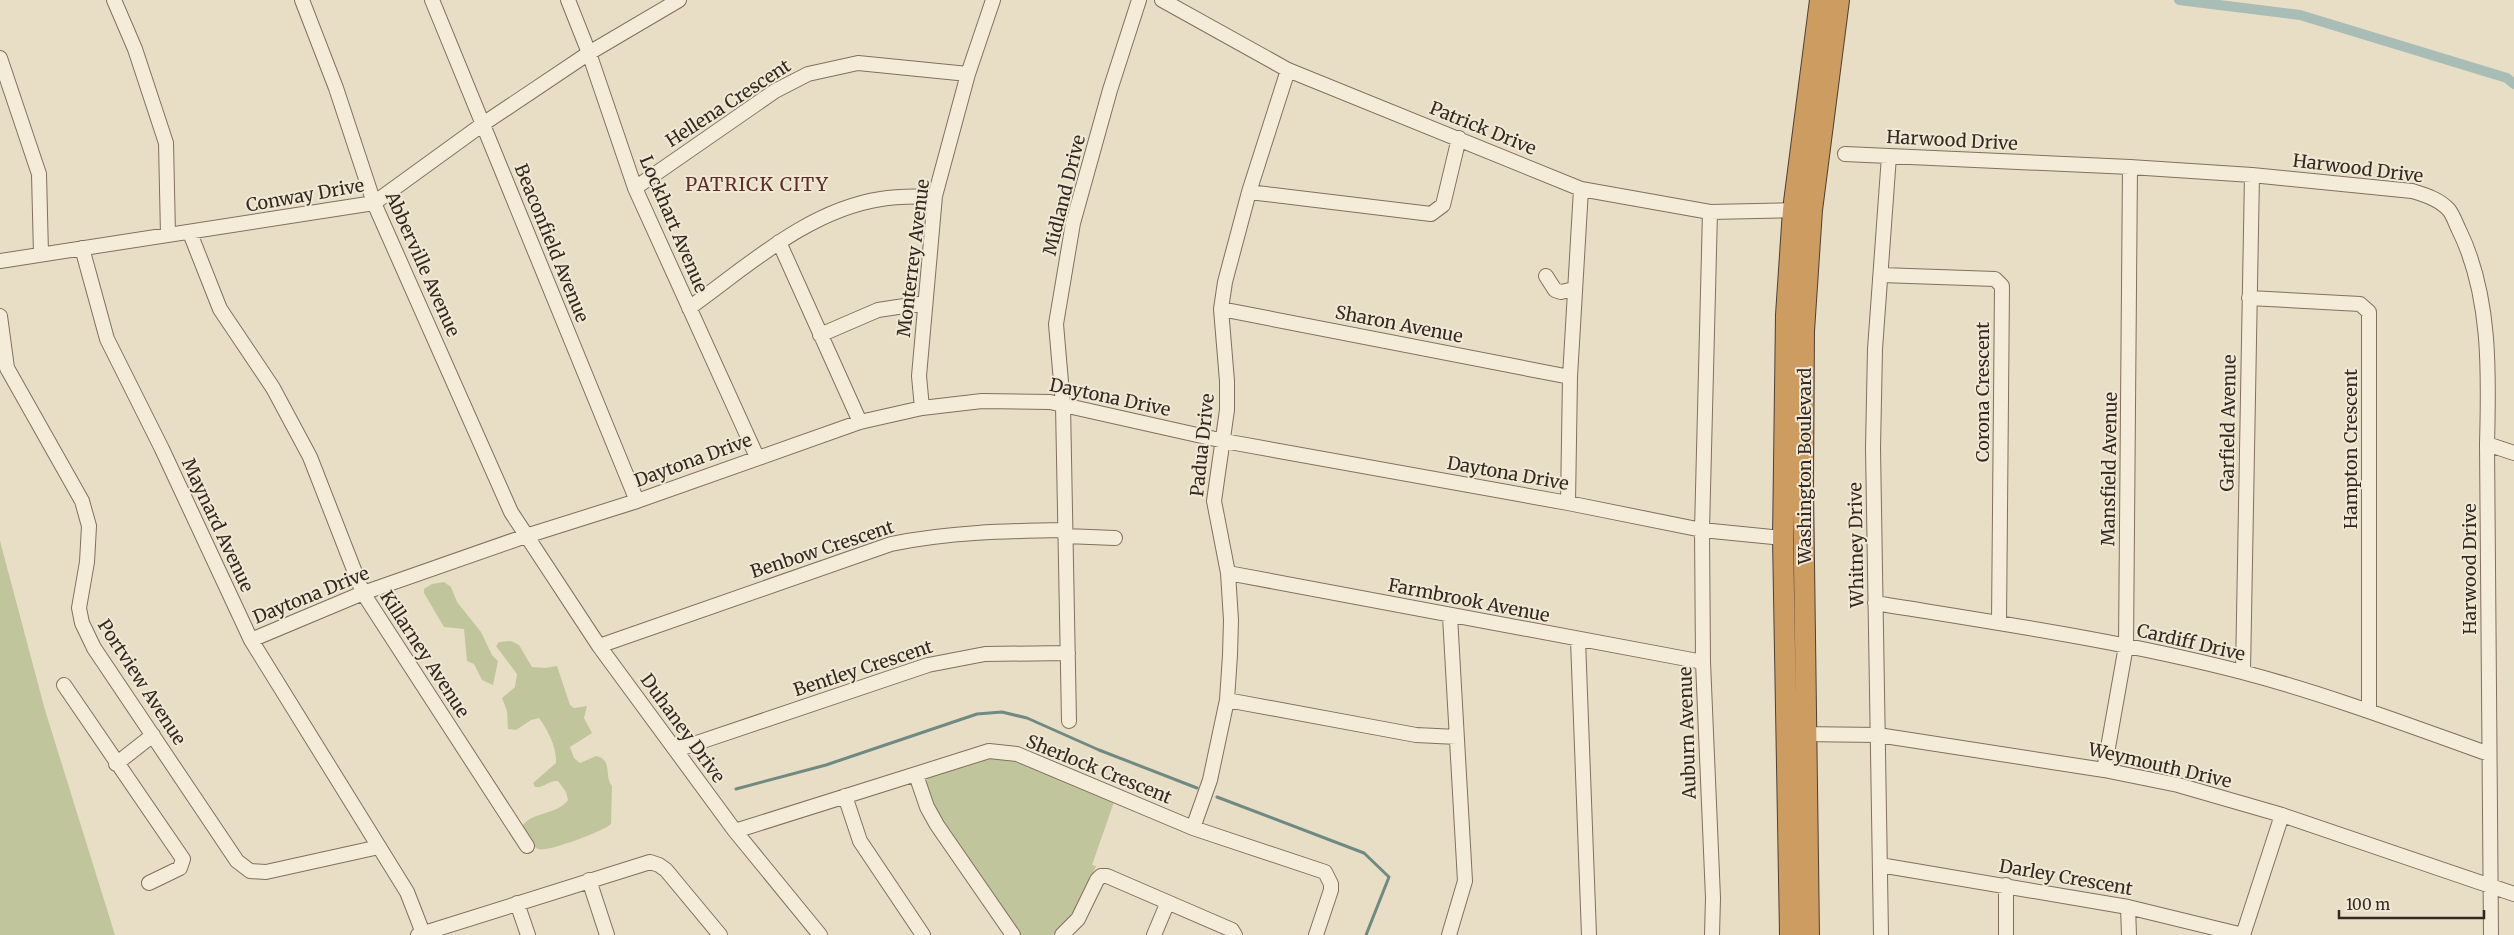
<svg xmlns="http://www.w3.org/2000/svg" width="2514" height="935" font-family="Merriweather,serif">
<rect width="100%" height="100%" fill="#e8dec6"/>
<!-- green -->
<path fill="#c1c59b" d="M 0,541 L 45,710 L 115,935 L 0,935 Z
M 444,582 L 451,587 L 457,602 L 481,632 L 492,655 L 498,661 L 493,685 L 482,680 L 474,664 L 467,661 L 464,629 L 444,627 L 424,593 L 424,589 L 432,584 Z
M 511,641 L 519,645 L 532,667 L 545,668 L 557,666 L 570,705 L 574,708 L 587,706 L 584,718 L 592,733 L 570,747 L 574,758 L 580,763 L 596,756 C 613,759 604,777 612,786 L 611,824 C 604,831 546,853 538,849 C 531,846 526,834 522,827 C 529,812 558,815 568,800 L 566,792 L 558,781 C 549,780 544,788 535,787 L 533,783 L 556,763 C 557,748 548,730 539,718 L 531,720 L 516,730 L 508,729 L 507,711 L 502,698 L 515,687 L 517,674 L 496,646 L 499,642 Z
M 986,757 L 1006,758 L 1114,802 L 1092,865 L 1096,866 L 1072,921 L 1052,935 L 1018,935 L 931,804 L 926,783 L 927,777 Z"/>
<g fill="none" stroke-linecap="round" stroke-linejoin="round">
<!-- stream -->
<path stroke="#6f8a83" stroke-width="3" d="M 736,789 L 826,765 L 977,714 L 1002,712 L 1027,718 L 1099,750 L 1197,788
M 1217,797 L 1364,853 L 1389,877 L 1366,935"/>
<!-- canal -->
<path stroke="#a7bdb6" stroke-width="10" d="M 2179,0 L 2300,15 L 2507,78 L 2514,84"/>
<defs>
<path id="minor" d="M 114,0 L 135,49 L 166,143 L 168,235
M 302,0 L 336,88 L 374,203 L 511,512 L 599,646 L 735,831 L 820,935
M 432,0 L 637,501
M 568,0 L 589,53 L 635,188 L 757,457
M 1162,0 L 1288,70 L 1581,189 L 1710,212 L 1800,210
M 0,58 L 39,174 L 41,254
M 1845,154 L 2130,167 L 2252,175 L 2412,191 C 2425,195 2439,199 2449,210 C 2453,215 2456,224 2459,230 C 2491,295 2489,374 2487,444 L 2491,935
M 635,188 L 775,91 L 808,74 L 858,63 L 968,74
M 1249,192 L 1431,214 L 1443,205 L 1459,138
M 1710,212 L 1702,530 L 1703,662 L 1713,898 L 1712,935
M 190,233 L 220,309 L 273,388 L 310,457 L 363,593 L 527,846
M 779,242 L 860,422
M 82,248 L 107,339 L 162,449 L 251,640 L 407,892 L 423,933
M 0,261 L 374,203 L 483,124 L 589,53 L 679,0
M 1881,275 L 1995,279 L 2002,286 L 1999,623
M 1546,276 L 1555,290 L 1561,292 L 1574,289
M 2249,298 L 2360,304 L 2369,312 L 2369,710
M 689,308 C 748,266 808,210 881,199 C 899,196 917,197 935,196
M 1221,309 L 1570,377
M 0,316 L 7,368 L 82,501 L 89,526 L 87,562 L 79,608 L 82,623 L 94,648 L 237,861 L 250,871 L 266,872 L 379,847
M 820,335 L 878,310 L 924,303
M 922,408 L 919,376 L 935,196 L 968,74 L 993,0
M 2487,444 L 2514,453
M 1568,503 L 1570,377 L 1581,189
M 1065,536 L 1115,538
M 1228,573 L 1703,662
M 1875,603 C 1998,623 2122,641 2242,672 C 2326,694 2408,725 2489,754
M 251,640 L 363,593 L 526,536 L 637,501 L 860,422 L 922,408 L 982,401 L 1050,402 L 1224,441 L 1568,503 L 1702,530 L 1783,538
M 1578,640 L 1589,935
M 599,646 L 891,544 C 949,532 1006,531 1065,530
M 2243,672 L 2252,175
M 64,685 L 183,859 L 180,868 L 149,883
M 1227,700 L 1416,735 L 1457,737
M 1069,721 L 1063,405 L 1056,324 L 1073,223 L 1110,90 L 1139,0
M 1799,734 L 1878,735 L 2104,770 L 2178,785 L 2282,815 L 2514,894
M 676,750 L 928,665 L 985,654 L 1068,653
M 116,764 L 153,735
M 2104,770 L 2126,646 L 2130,167
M 916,775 L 927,807 L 937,825 L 1013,935
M 845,796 L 860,841 L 923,935
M 1193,828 L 1210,780 L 1227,700 L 1230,655 L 1231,620 L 1228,573 L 1214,501 L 1227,410 L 1227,381 L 1221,309 L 1225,282 L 1249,192 L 1288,70
M 735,831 L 989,751 L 1017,754 L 1193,828 L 1325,872 L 1331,884 L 1331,890 L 1316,935
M 1880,865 L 2128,907 L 2243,935 L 2282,815
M 589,880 L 607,935
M 2006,885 L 2006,935
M 517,903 L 528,935
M 2128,907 L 2129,935
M 418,935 L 650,862 L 659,865 L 666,870 L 720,935
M 1062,935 L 1078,919 L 1097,880 L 1101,876 L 1107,876 L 1232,930 L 1235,935
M 1154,935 L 1167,904
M 1449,935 L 1465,881 L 1450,616
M 1881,935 L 1873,448 L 1875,349 L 1889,156"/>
<path id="highway" d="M 1790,935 L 1783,538 L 1786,315 L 1793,210 L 1820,0
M 1809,935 L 1803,488 L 1804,331 L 1812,210 L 1839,0"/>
</defs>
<!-- minor casing -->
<use href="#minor" stroke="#81705e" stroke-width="16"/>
<!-- highway casing -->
<use href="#highway" stroke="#503f32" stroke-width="22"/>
<!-- minor -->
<use href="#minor" stroke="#f4ebd8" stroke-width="14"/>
<!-- highway -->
<use href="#highway" stroke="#cd9c61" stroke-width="20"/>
</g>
<g text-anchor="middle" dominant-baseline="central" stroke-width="4" stroke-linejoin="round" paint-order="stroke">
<!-- street labels -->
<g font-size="18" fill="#332920" stroke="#f1e8d5">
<text transform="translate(728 103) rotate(-33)">Hellena Crescent</text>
<text transform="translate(1483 128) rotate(22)">Patrick Drive</text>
<text transform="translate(1952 140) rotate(3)">Harwood Drive</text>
<text transform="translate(2358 168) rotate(7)">Harwood Drive</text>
<text transform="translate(305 195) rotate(-10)">Conway Drive</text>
<text transform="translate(1064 195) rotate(-76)">Midland Drive</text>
<text transform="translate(674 224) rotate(67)">Lockhart Avenue</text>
<text transform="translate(552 243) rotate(68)">Beaconfield Avenue</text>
<text transform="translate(913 258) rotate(-83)">Monterrey Avenue</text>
<text transform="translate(423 264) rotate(66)">Abberville Avenue</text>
<text transform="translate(1399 324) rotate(11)">Sharon Avenue</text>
<text transform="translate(1982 392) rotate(-90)">Corona Crescent</text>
<text transform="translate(1110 397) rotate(12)">Daytona Drive</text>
<text transform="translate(2228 423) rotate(-89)">Garfield Avenue</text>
<text transform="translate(1202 445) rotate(-84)">Padua Drive</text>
<text transform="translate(2350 449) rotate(-90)">Hampton Crescent</text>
<text transform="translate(693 460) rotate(-20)">Daytona Drive</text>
<text transform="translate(1804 466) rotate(-90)">Washington Boulevard</text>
<text transform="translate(2109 469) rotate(-89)">Mansfield Avenue</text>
<text transform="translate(1508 473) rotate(10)">Daytona Drive</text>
<text transform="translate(218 525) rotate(65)">Maynard Avenue</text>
<text transform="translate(1856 545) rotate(-91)">Whitney Drive</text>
<text transform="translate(822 549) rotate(-18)">Benbow Crescent</text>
<text transform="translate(2469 569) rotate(-90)">Harwood Drive</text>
<text transform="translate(311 595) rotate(-22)">Daytona Drive</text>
<text transform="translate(1469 600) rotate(11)">Farmbrook Avenue</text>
<text transform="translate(2191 642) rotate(13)">Cardiff Drive</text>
<text transform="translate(425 654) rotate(57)">Killarney Avenue</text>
<text transform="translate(863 668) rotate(-18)">Bentley Crescent</text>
<text transform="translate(142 682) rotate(57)">Portview Avenue</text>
<text transform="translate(683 728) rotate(54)">Duhaney Drive</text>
<text transform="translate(1687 733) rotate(-92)">Auburn Avenue</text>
<text transform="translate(2160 765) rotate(13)">Weymouth Drive</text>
<text transform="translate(1099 769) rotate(22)">Sherlock Crescent</text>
<text transform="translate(2066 877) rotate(10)">Darley Crescent</text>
</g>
<!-- neighbourhood labels -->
<g font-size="19" letter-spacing="1" fill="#5b2f25" stroke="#f1e8d5">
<text x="757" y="184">PATRICK CITY</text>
</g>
</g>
<!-- scale -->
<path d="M2339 910v8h145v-8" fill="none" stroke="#332920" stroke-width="2.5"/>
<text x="2346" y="910" font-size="15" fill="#332920" stroke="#f1e8d5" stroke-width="4" paint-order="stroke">100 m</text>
</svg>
